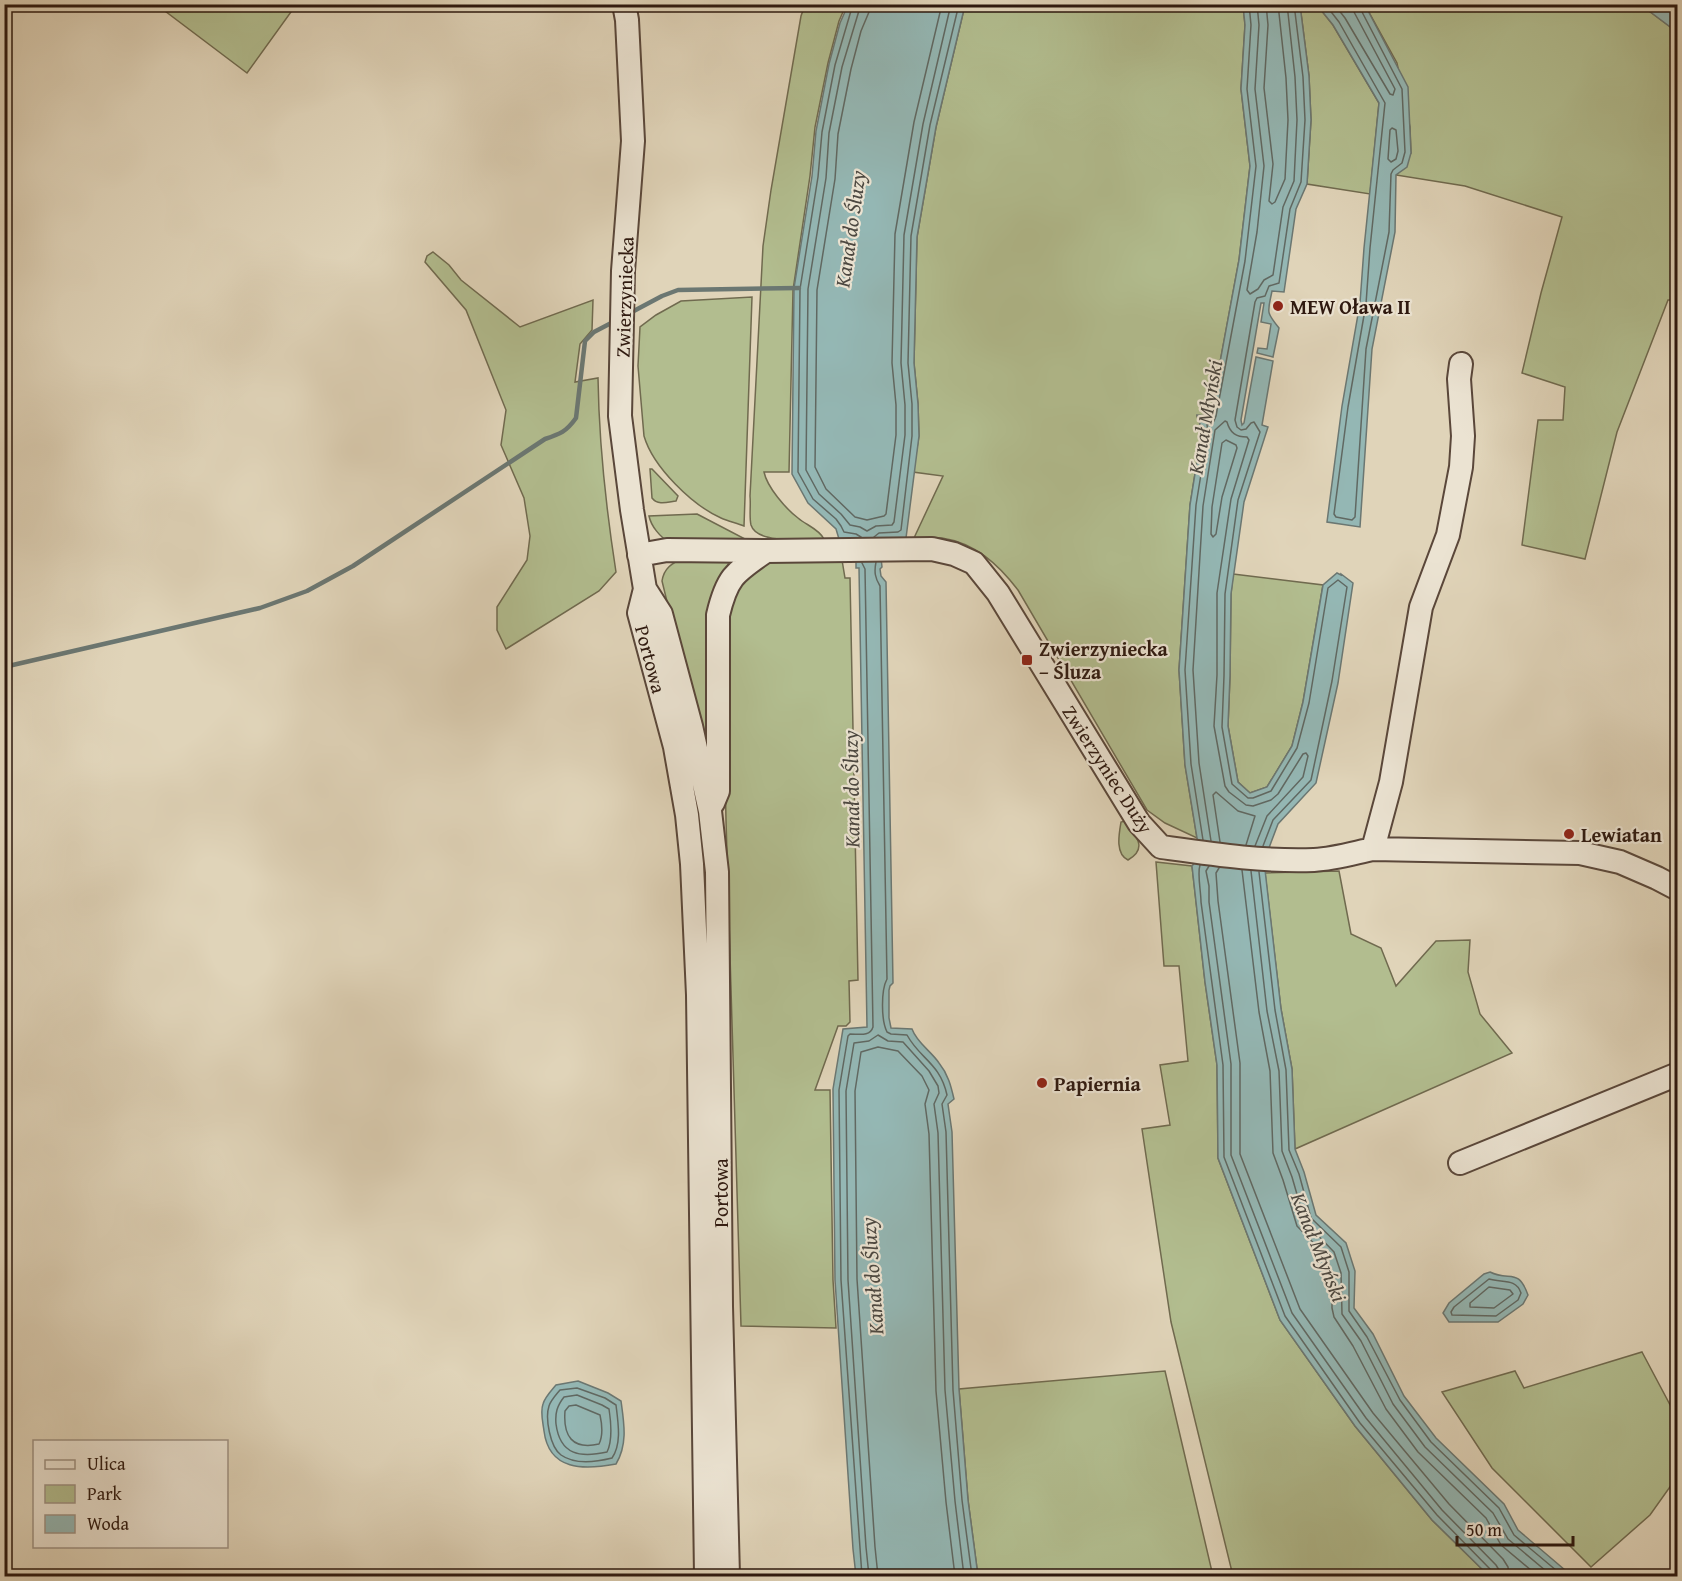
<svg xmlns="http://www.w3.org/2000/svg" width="1682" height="1581" font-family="'Gentium Book Plus',serif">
<rect width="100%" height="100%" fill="#e0d4b9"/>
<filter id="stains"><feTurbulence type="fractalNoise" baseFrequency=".00333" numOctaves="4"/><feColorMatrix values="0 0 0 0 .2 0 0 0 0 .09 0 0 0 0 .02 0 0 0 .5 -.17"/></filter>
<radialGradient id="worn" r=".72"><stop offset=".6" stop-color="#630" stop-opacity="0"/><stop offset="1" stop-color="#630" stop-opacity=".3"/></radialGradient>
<!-- green -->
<path fill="#b2bd8f" stroke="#706a4f" stroke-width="1.5" d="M 157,5 L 296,5 L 247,73 Z
M 805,5 L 846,5 L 839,21 L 828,63 L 815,127 L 810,176 L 793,290 L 789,472 L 764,472 C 767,487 786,509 798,518 C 806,525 819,529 824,539 C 808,539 757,545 751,525 C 749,517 751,505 750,496 L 763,246 L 771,190 L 801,16 Z
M 965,5 L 1243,5 L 1245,25 L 1241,89 L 1250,166 L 1239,260 L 1210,417 L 1197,416 L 1202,430 L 1190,505 L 1179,670 L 1185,765 L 1197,838 L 1165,823 L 1147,810 L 1018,590 C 998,564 975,543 942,538 C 933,537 923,538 914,538 L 943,476 L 913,472 L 919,436 L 918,404 L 914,363 L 917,237 L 936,127 Z
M 1300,5 L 1317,5 L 1333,25 L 1379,103 L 1370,194 L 1307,184 L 1311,120 L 1309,76 Z
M 1365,5 L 1641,5 L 1677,32 L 1677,300 L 1668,300 L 1617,432 L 1585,559 L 1522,545 L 1538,420 L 1563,420 L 1565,387 L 1522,373 L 1541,293 L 1562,217 L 1465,186 L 1396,175 L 1411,153 L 1410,127 L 1397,63 Z
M 433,252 L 449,265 L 461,280 L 520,327 L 593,300 L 592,330 L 580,344 L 575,382 L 598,378 C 599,444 606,508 616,572 L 599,591 L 506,649 L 497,630 L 497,607 L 527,560 L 530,536 L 524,498 L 501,445 L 506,410 L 466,310 L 425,262 L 427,256 Z
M 752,297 L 744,526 C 736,523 728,521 721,518 C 692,505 653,467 644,436 L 638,366 L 640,327 L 656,315 L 681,301 Z
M 650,469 L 652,469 L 678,496 L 676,501 C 668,502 658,506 652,498 Z
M 697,514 L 745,539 L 746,544 C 733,544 677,546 669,542 C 660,537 651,526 649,516 Z
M 684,558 L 734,561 L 713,773 L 680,655 L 662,581 C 664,568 672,563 684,558 Z
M 842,560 L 845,578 L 850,578 L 858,980 L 849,981 L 850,1022 L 846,1026 L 838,1026 L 815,1090 L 830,1090 L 833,1280 L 836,1328 L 741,1326 L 726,820 L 722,623 L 740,578 L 767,562 Z
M 1233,574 L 1323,585 L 1303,702 L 1292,746 L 1267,787 L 1250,793 L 1238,782 L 1228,726 L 1230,676 L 1231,594 Z
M 1125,821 C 1135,835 1149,848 1128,860 C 1115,854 1119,834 1121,822 Z
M 1156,862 L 1192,866 L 1205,982 L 1217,1065 L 1218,1158 L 1280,1320 L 1355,1426 L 1432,1520 L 1489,1576 L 1233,1576 L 1171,1322 L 1142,1129 L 1170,1125 L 1160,1065 L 1188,1061 L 1179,966 L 1164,966 Z
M 1339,871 L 1351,934 L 1381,948 L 1396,986 L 1436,941 L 1470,940 L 1468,972 L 1480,1014 L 1512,1053 L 1295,1149 L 1292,1069 L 1281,1009 L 1265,873 Z
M 1642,1352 L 1677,1418 L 1677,1477 L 1650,1515 L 1591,1567 L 1492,1468 L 1442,1392 L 1515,1371 L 1524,1388 Z
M 1165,1371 L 1213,1576 L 978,1576 L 968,1500 L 959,1389 Z"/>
<!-- water -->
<path fill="#94b7b4" stroke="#6b7772" stroke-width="1.5" d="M 848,5 L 965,5 L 936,127 L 917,237 L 914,363 L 918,404 L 919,436 L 906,538 L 879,539 L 882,567 L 880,569 L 881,576 L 886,582 L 893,983 L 890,986 L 889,990 L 889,1018 L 891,1028 L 912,1029 C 917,1043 931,1051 939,1063 C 948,1074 951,1086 954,1099 L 948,1104 L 952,1132 L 959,1389 L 968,1500 L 978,1576 L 856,1576 L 853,1549 L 835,1280 L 833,1089 L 843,1029 L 867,1027 L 859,568 L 856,568 L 856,540 L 839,539 L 836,529 L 808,503 L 792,474 L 794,288 L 812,176 L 816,131 L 829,64 L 840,23 Z
M 1243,5 L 1300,5 L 1309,76 L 1311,120 L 1307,184 L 1296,209 L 1284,292 L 1272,291 C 1268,312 1265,311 1279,328 L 1273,357 L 1257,353 L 1258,348 L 1267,349 L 1271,324 L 1261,322 L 1264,303 L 1261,303 L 1241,420 L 1242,425 L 1244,423 L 1256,357 L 1273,361 L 1262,425 L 1268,427 L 1244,502 L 1231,594 L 1230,676 L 1228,726 L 1238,782 L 1250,793 L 1267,787 L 1292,746 L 1303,702 L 1323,585 L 1337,573 L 1341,575 L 1341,574 L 1353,583 L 1338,683 L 1316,783 L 1278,824 L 1264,861 L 1281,1009 L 1292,1069 L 1295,1149 L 1304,1172 L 1316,1215 L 1346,1243 L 1355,1271 L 1354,1308 L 1373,1334 L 1404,1396 L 1436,1438 L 1504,1504 L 1518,1530 L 1572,1576 L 1489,1576 L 1432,1520 L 1355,1426 L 1280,1320 L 1218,1158 L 1217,1065 L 1205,982 L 1192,866 L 1200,856 L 1185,765 L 1179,670 L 1190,505 L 1202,430 L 1197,415 L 1210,416 L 1239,260 L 1250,166 L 1241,89 L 1245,25 Z
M 1317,5 L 1365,5 L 1408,87 L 1411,153 L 1407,167 L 1396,175 L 1395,232 L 1372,349 L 1360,527 L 1327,522 L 1342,406 L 1360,303 L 1364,248 L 1379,103 L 1333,25 Z
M 1641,5 L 1677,5 L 1677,32 Z
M 1490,1272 C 1510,1282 1518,1267 1528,1295 L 1523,1304 L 1498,1322 L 1449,1322 L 1443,1313 L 1449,1303 L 1484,1274 Z
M 578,1381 L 608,1393 L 621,1401 C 624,1423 628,1444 616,1464 C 584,1470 549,1471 544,1431 C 543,1423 540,1412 543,1404 C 545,1397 552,1390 556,1385 Z"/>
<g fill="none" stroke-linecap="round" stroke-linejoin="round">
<!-- shore -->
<path stroke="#606862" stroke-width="1.5" d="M 853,4 L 835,65 L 822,132 L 818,177 L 800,289 L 798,472 L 813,499 L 836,519 L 841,526 L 844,532 L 856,534 L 861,537
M 861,4 L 842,67 L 829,133 L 826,178 L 808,289 L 806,470 L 819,494 L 841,514 L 850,525 L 860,527 L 867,531 L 876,526 L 892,525 L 894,522 L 905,435 L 905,405 L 901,363 L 904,235 L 923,124 L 951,4
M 870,4 L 869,12 L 861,31 L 851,69 L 838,134 L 835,179 L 817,290 L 815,467 L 826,489 L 855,517 L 867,520 L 884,516 L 886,514 L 896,435 L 896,405 L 892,363 L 895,234 L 914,122 L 942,4
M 1257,4 L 1259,25 L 1255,89 L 1264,166 L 1257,232 L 1247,290 L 1250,294 L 1258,289 L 1264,280 L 1273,275 L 1283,207 L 1294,181 L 1297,120 L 1295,77 L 1287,4
M 1266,4 L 1268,25 L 1264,88 L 1273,164 L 1269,201 L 1272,204 L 1275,202 L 1285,179 L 1288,120 L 1286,78 L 1278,4
M 1325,4 L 1339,22 L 1385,103 L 1370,248 L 1366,304 L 1348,407 L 1334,514 L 1336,517 L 1352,520 L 1355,517 L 1366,349 L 1389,232 L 1391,174 L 1393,170 L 1402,163 L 1405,152 L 1402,89 L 1361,10 L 1360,4
M 1334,4 L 1345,18 L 1390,94 L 1393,95 L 1395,89 L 1354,12 L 1352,4
M 1392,128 L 1396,130 L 1398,151 L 1396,159 L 1391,162 L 1388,159 L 1390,130 Z
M 1226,440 L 1236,445 L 1237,448 L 1222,497 L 1216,534 L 1213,537 L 1211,534 L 1212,507 L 1222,443 Z
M 874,537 L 879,533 L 898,532 L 901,530 L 912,436 L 912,404 L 908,363 L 911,236 L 930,125 L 959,4
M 876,562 C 874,572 875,578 880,586 L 887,979 C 881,990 881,1020 887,1032 L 891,1034 L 907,1035 C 920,1059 940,1063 947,1095 L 942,1104 L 946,1132 L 953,1390 L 962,1500 L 972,1576
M 1203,840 L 1191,764 L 1185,670 L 1196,505 L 1208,431 L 1207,425 L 1214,421 L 1216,416 L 1245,261 L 1256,166 L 1247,89 L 1251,25 L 1249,4
M 1211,841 L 1199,763 L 1193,670 L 1203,506 L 1215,430 L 1225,421 L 1227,422 C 1230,433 1236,437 1247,437 L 1249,440 L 1231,499 L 1217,593 L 1217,675 L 1214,726 L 1225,786 L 1229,792 L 1246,805 L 1253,806 L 1271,800 L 1278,794 L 1303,754 L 1306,753 L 1308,756 L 1303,777 L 1267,816 L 1255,846
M 1220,842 L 1213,795 L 1216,792 L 1238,811 L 1255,816 L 1246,845
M 1263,846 L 1273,820 L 1311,780 L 1332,681 L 1347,587 L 1338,580 L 1328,588 L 1309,703 L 1297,748 L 1271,791 L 1253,798 L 1248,798 L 1232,784 L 1222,727 L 1224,676 L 1225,594 L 1238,500 L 1260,432 L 1254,422 L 1251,423 L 1246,429 L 1241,430 L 1237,427 L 1235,420 L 1255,302 L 1257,298 L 1265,296 L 1269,286 L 1279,283 L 1290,209 L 1301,182 L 1305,120 L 1303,77 L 1294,4
M 1200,865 C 1197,874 1201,891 1201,902 L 1223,1065 L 1224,1157 L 1285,1316 L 1360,1423 L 1437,1515 L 1491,1570 L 1493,1576
M 1209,866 L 1206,871 L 1209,886 L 1209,902 L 1231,1064 L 1231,1155 L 1292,1313 L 1366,1418 L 1442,1510 L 1496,1565 L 1499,1570 L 1500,1576
M 1219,868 L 1216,873 L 1218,901 L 1240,1063 L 1240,1154 L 1300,1309 L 1373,1413 L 1449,1504 L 1503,1559 L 1508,1567 L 1509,1576
M 1242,870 L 1259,1012 L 1270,1071 L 1273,1153 L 1283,1180 L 1297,1226 L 1327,1257 L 1332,1274 L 1332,1308 L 1334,1317 L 1353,1346 L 1386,1409 L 1418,1452 L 1486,1518 L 1501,1545 L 1538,1576
M 1251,871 L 1267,1011 L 1279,1071 L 1282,1151 L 1292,1177 L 1305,1222 L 1334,1252 L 1341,1273 L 1342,1314 L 1361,1341 L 1393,1404 L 1425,1447 L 1493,1513 L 1508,1539 L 1552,1576
M 1259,872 L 1275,1010 L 1286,1070 L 1289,1150 L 1299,1174 L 1311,1218 L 1341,1247 L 1349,1272 L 1349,1311 L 1367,1337 L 1400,1400 L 1431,1442 L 1499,1508 L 1514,1535 L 1563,1576
M 1489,1279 C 1502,1283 1516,1278 1521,1293 L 1518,1300 L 1496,1316 L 1452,1315 L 1451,1312 L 1454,1307 Z
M 1489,1287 L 1510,1290 L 1513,1294 L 1494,1308 L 1470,1307 L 1470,1303 Z
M 577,1388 L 605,1398 L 616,1405 C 618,1422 622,1444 612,1458 C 596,1462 575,1465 561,1455 C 550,1447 545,1418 549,1406 C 551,1400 556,1395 560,1390 Z
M 577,1395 L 602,1405 L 609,1409 C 611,1422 613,1440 607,1452 C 580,1458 560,1455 556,1424 C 555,1413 557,1406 564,1397 Z
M 576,1405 L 600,1415 C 602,1424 603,1436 599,1444 C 572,1450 563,1436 565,1411 L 569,1406 Z
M 862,1576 L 841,1280 L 839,1090 L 848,1036 L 850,1034 C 859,1034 870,1037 873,1027 L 865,569 L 862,563
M 869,1576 L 866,1547 L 848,1280 L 846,1091 L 854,1043 L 869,1041 L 878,1035 L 888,1041 L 903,1042 L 929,1071 L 938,1086 L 939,1093 L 934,1104 L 938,1133 L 945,1390 L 955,1501 L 964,1576
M 878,1576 L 875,1547 L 857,1279 L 855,1091 L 861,1052 L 878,1047 L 898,1051 L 922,1076 L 929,1090 L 925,1104 L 929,1134 L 936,1391 L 946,1502 L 955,1576"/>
<!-- stream -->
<path stroke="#6b7772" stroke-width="4.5" d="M 630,313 L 662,296 L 678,290 L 799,288
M 4,667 L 260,608 L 307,591 L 353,566 L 545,439 C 560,434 566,432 576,418 L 585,341 L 594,332 L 615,321"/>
<defs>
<path id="minor" d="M 624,4 L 627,20 L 633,141 L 623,271 L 620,416 L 632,510 L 645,589 L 639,613 L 675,747 L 687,815 L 692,864 L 698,995 L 706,1576
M 639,555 L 667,550 L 766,551 L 932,549 L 954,554 L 974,563 L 998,593 L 1139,823 L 1161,847 C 1211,854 1263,862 1314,860 C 1334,859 1354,853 1373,849 L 1580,853 L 1620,862 L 1657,878 L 1678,889
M 645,589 L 661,614 L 691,726 L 710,811 L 717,872 L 721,1306 L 728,1576
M 713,803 L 718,791 L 718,615 C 727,577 734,573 766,551
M 1373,849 L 1391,782 L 1421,607 L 1448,535 L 1461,467 L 1463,436 L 1459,379 L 1461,364
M 1460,1163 L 1678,1074"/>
</defs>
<!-- minor casing -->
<use href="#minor" stroke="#5a473a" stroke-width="26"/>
<!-- minor -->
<use href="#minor" stroke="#ebe3d2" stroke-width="22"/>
</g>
<!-- markers -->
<g fill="#8f2418" stroke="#ebe3d2" stroke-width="2">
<circle cx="1278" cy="306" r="6"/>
<rect x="1021" y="654" width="12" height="12" rx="3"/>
<circle cx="1569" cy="834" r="6"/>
<circle cx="1042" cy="1083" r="6"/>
</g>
<g text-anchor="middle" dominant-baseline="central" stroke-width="4.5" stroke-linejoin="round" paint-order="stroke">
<!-- street labels -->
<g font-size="20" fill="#2d180f" stroke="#ebe3d2">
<text transform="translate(624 297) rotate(-88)">Zwierzyniecka</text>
<text transform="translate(651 659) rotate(75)">Portowa</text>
<text transform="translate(1108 769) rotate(57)">Zwierzyniec Duży</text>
<text transform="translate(720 1193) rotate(-90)">Portowa</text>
</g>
<!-- poi labels -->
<g font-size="20" font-weight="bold" fill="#2d180f" stroke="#ebe3d2" text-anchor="start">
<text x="1290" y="306">MEW Oława II</text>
<text x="1039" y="648">Zwierzyniecka<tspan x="1039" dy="23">– Śluza</tspan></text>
<text x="1581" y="834">Lewiatan</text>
<text x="1054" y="1083">Papiernia</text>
</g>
<!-- water labels -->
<g font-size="21" font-style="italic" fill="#4c4841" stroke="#ebe3d2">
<text transform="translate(850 229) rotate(-82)">Kanał do Śluzy</text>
<text transform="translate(1205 417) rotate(-80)">Kanał Młyński</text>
<text transform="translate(851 789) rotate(-91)">Kanał do Śluzy</text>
<text transform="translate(1319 1247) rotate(68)">Kanał Młyński</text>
<text transform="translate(872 1276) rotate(-94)">Kanał do Śluzy</text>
</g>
</g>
<!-- margin -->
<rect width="1682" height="1581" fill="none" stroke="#e0d4b9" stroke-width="24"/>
<rect x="6" y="6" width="1670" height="1569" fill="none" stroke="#2d180f" stroke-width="3"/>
<rect x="12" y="12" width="1658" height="1557" fill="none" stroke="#2d180f" stroke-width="1.5"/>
<!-- legend -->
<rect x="33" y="1440" width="195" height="108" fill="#ebe3d2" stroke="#9f9284" stroke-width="1.5"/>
<rect x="45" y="1460" width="30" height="9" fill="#ebe3d2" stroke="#9f9284" stroke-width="1.5"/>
<text x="87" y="1470" font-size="18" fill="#2d180f">Ulica</text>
<rect x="45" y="1485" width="30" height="18" fill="#b2bd8f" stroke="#9f9284" stroke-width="1.5"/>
<text x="87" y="1500" font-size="18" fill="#2d180f">Park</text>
<rect x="45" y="1515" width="30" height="18" fill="#94b7b4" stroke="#9f9284" stroke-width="1.5"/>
<text x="87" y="1530" font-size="18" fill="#2d180f">Woda</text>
<!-- scale -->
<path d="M1457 1536v9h116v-9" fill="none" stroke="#2d180f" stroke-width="3"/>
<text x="1466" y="1536" font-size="18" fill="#2d180f" stroke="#ebe3d2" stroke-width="4.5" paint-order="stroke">50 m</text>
<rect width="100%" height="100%" filter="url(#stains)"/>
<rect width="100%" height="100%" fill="url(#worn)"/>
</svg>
